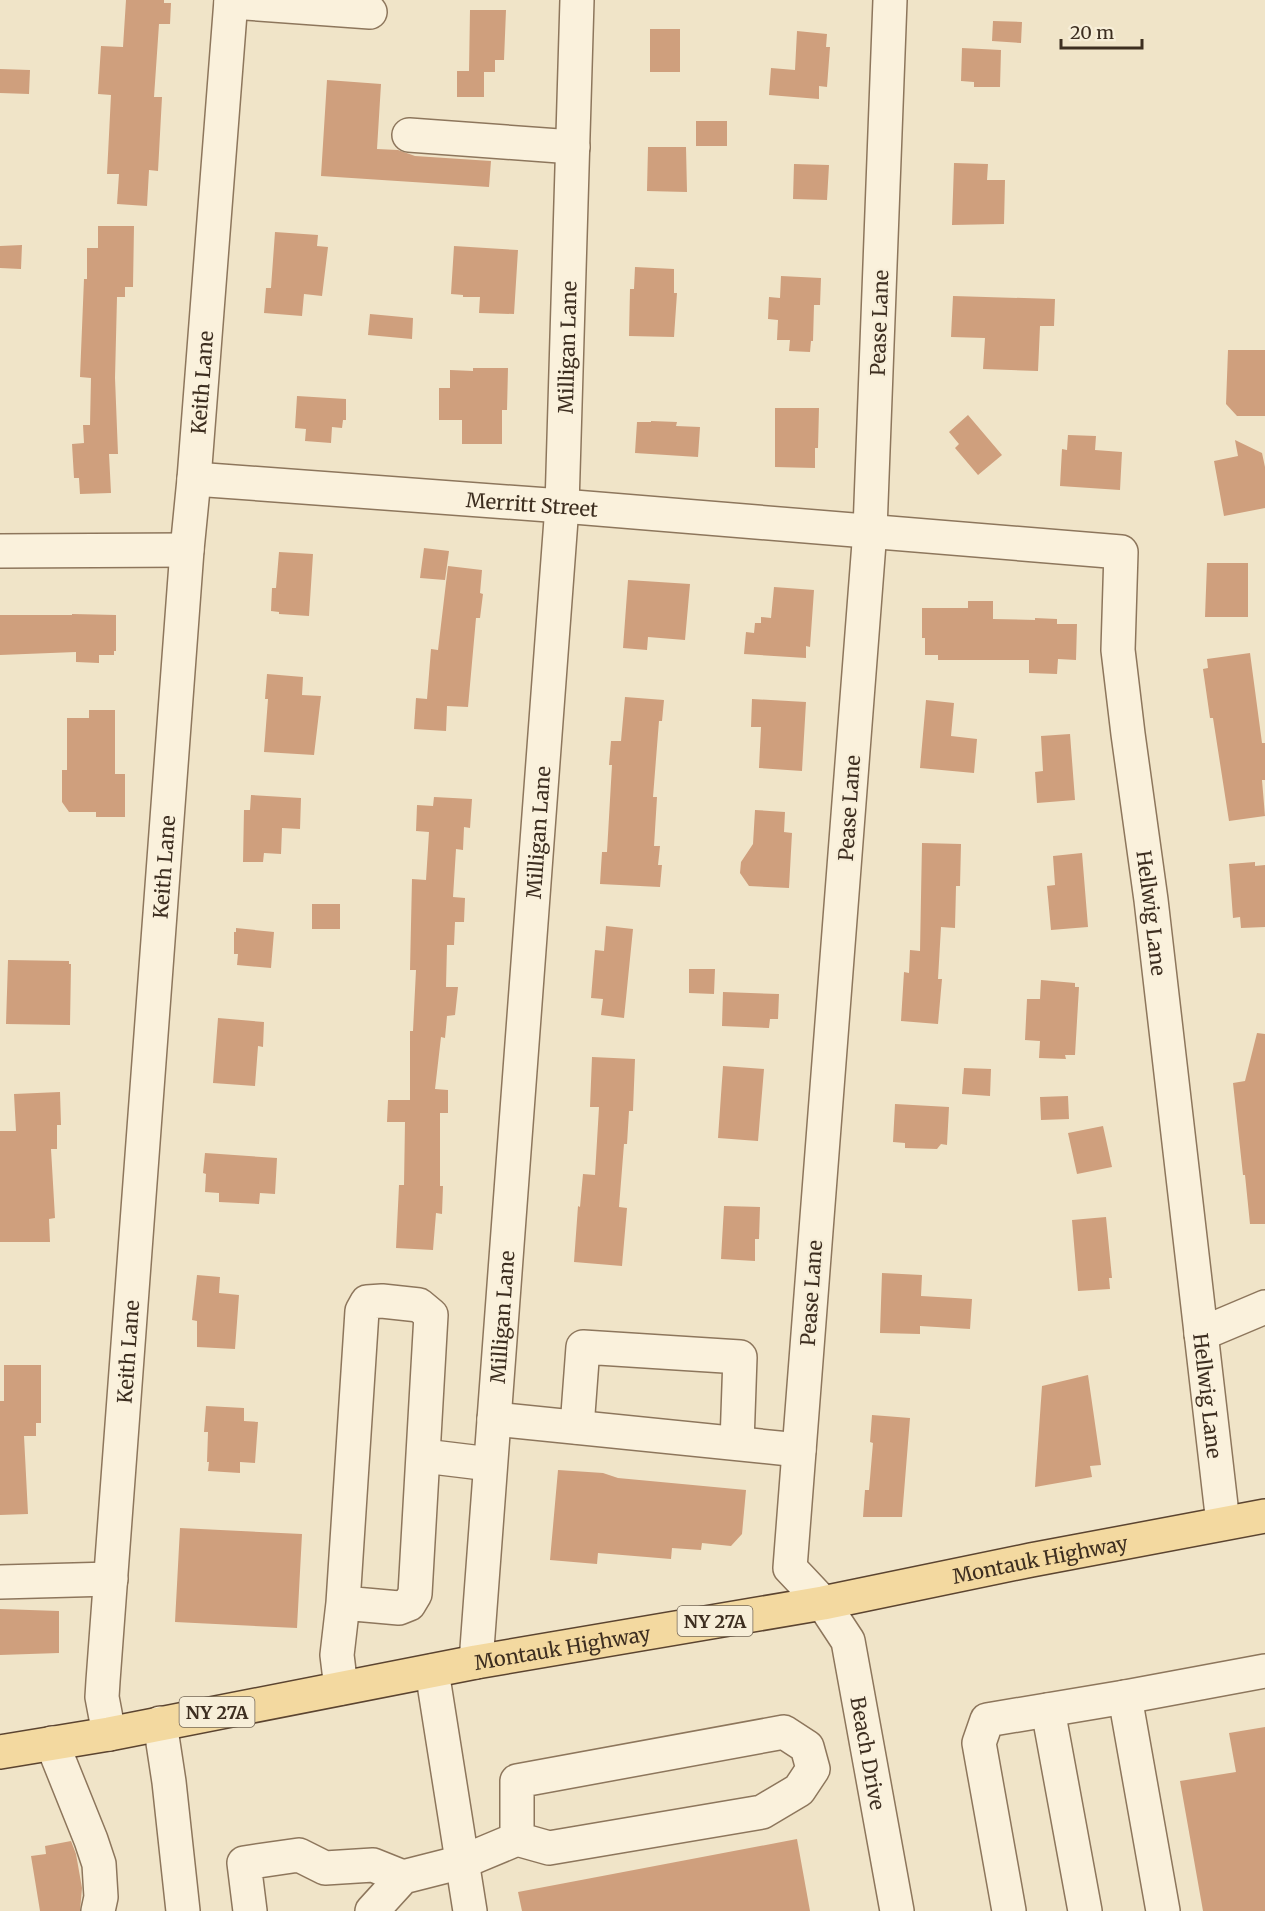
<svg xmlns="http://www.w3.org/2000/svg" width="1265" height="1911" font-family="Merriweather,serif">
<rect width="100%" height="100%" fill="#f0e4c8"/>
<!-- building -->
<path fill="#cf9f7d" d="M 126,0 L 164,0 L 164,3 L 171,3 L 170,24 L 159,24 L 154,97 L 162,97 L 158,171 L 149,170 L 147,206 L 117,204 L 119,174 L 107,174 L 111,95 L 98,94 L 101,46 L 123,47 Z
M 470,10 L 506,10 L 504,60 L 495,60 L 495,72 L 484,72 L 484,97 L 457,97 L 457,71 L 469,71 Z
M 993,21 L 1022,22 L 1021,43 L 992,41 Z
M 650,29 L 680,29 L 680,72 L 650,72 Z
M 797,31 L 827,34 L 826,47 L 830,47 L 827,87 L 819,86 L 819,99 L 769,95 L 771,68 L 795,70 Z
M 962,48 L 1001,50 L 1000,87 L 974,87 L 974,82 L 961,81 Z
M 0,69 L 30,70 L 29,94 L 0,93 Z
M 327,80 L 381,84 L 377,149 L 398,150 L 415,156 L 491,161 L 489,187 L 321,176 Z
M 696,121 L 727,121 L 727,146 L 696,146 Z
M 648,147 L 686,147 L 687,192 L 647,191 Z
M 954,163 L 988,164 L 987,180 L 1005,180 L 1004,224 L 952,225 Z
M 794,164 L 829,165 L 827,200 L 793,199 Z
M 98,226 L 134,226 L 133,287 L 125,287 L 125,297 L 117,297 L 115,378 L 118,454 L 109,454 L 111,493 L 80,494 L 79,478 L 74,478 L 72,444 L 84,443 L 83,425 L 90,425 L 91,378 L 80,377 L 84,279 L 87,279 L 87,248 L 98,248 Z
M 275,232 L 318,235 L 317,246 L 328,247 L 322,296 L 304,294 L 302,316 L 264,313 L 266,288 L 271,288 Z
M 22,245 L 21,269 L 0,268 L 0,246 Z
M 454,246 L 518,250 L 514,314 L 479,313 L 480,297 L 463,297 L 463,295 L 451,294 Z
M 635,267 L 674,269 L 674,293 L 677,293 L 674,337 L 629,336 L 630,289 L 634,289 Z
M 781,276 L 821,278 L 820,305 L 814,305 L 813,341 L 811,341 L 810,352 L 789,351 L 790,340 L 777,340 L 778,320 L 768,319 L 769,297 L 780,298 Z
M 953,296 L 1055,299 L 1054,326 L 1040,326 L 1038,371 L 983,369 L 985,338 L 951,337 Z
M 370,314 L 413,318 L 412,339 L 368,335 Z
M 1228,350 L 1265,350 L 1265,416 L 1237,416 L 1226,404 Z
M 473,368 L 508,368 L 507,410 L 502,410 L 502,444 L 462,444 L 462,420 L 439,420 L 439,388 L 450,388 L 450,370 L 473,371 Z
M 297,396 L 346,399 L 346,420 L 343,420 L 342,428 L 332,427 L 331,443 L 305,441 L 306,429 L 295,428 Z
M 775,408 L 819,408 L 818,448 L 815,448 L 815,468 L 775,467 Z
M 968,415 L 1002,455 L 978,475 L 955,448 L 959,444 L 949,432 Z
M 651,421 L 677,422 L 676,426 L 700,427 L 698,457 L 635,453 L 637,422 L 651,422 Z
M 1068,435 L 1096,436 L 1095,450 L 1122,452 L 1120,490 L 1060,486 L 1062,449 L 1067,450 Z
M 1235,440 L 1262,453 L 1265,467 L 1265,508 L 1224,516 L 1214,461 L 1238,456 Z
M 424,548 L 449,551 L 445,580 L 420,578 Z
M 279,552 L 313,554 L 309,616 L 279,614 L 279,612 L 271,611 L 272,588 L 276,588 Z
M 1207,563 L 1248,563 L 1248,617 L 1205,617 Z
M 448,566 L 482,570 L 480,593 L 483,594 L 480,618 L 476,618 L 468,707 L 447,706 L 446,731 L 414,729 L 416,698 L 427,699 L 431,649 L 438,650 Z
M 628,580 L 690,584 L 685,640 L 648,637 L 647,650 L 623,648 Z
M 774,587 L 814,590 L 810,647 L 806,646 L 806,658 L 744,654 L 746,632 L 754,633 L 755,623 L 761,623 L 761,617 L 771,618 Z
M 968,601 L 993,601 L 993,619 L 1035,620 L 1035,618 L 1057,619 L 1057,624 L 1077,624 L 1076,660 L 1058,659 L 1057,674 L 1029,673 L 1029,660 L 938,660 L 938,655 L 925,655 L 925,638 L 922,638 L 922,608 L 968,608 Z
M 72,614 L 116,615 L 116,651 L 114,651 L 114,655 L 99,655 L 99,663 L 76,662 L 76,652 L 0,655 L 0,615 L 72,615 Z
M 1250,653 L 1262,743 L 1265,743 L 1265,780 L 1262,780 L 1265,816 L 1229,821 L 1213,718 L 1210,718 L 1203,669 L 1208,668 L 1207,659 Z
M 267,674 L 303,677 L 302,695 L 321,696 L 314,755 L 264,752 L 268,699 L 265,699 Z
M 625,697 L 664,700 L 662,721 L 659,721 L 653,797 L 657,797 L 654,846 L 660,846 L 658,865 L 662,865 L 660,887 L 600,884 L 602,852 L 607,852 L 612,765 L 609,765 L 611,741 L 621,741 Z
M 752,699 L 806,702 L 802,771 L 759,768 L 761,727 L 751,727 Z
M 926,700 L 954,703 L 951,736 L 977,739 L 974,773 L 920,768 Z
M 89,710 L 115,710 L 115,774 L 125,774 L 125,817 L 96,817 L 96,812 L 69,812 L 62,802 L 62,770 L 67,770 L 67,718 L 89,718 Z
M 1070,734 L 1075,800 L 1037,803 L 1035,772 L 1043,771 L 1041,736 Z
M 251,795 L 301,798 L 300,829 L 282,828 L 281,854 L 264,853 L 263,862 L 243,862 L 244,810 L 250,810 Z
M 434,797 L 472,799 L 470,828 L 464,827 L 463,850 L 456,849 L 453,897 L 465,898 L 464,922 L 455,922 L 454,945 L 447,945 L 446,987 L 458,987 L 455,1015 L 447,1016 L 445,1038 L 441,1037 L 435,1089 L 448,1090 L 448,1113 L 440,1113 L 440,1186 L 443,1186 L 442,1214 L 436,1213 L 433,1250 L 396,1248 L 399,1185 L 404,1185 L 405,1122 L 387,1122 L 388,1100 L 410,1100 L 410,1031 L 413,1031 L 416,970 L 410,970 L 412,879 L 426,880 L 429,832 L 416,831 L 417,805 L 433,806 Z
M 755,810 L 785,812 L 784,832 L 792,833 L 789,888 L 749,886 L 740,873 L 741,862 L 753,844 Z
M 922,843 L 961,844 L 960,886 L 956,886 L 955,928 L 941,927 L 938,979 L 942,979 L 938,1024 L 901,1021 L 904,972 L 909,973 L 910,950 L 920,951 Z
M 1082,853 L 1088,927 L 1051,930 L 1047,886 L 1055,885 L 1053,856 Z
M 1255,862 L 1255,866 L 1265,865 L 1265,927 L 1241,928 L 1240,917 L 1233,918 L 1229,864 Z
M 312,904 L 340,904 L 340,929 L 312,929 Z
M 606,926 L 633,929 L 624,1018 L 601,1015 L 603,999 L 591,998 L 595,950 L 604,951 Z
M 236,928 L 274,932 L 271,968 L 237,965 L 238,954 L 234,954 L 234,932 L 236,932 Z
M 8,960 L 69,961 L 69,964 L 71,964 L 70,1025 L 6,1024 Z
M 689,969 L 715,969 L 714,994 L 689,993 Z
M 1041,980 L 1075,983 L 1075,987 L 1079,987 L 1075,1055 L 1065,1055 L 1066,1059 L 1039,1058 L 1040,1041 L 1025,1040 L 1027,999 L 1040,999 Z
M 723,992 L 779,994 L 778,1019 L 770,1019 L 769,1028 L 722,1026 Z
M 218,1018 L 264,1022 L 263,1047 L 258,1046 L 255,1086 L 213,1083 Z
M 1257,1033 L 1265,1034 L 1265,1224 L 1250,1224 L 1245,1175 L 1243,1175 L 1233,1083 L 1245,1081 Z
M 592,1057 L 635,1059 L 633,1111 L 629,1111 L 627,1144 L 624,1144 L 619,1207 L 627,1208 L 622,1266 L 574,1262 L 578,1206 L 580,1207 L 583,1174 L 595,1175 L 599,1107 L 590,1107 Z
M 723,1066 L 764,1069 L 758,1141 L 718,1138 Z
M 964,1068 L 991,1069 L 990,1096 L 962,1094 Z
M 60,1092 L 61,1125 L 57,1125 L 57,1149 L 51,1149 L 55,1218 L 49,1219 L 50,1242 L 0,1242 L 0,1131 L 16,1131 L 14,1094 Z
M 1068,1096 L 1069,1119 L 1041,1120 L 1040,1097 Z
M 895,1104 L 949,1107 L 947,1145 L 941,1144 L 937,1149 L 905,1148 L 905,1143 L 893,1142 Z
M 1103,1126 L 1112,1167 L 1077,1174 L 1068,1133 Z
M 205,1153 L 277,1158 L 275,1194 L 260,1193 L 259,1204 L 219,1202 L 219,1193 L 205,1192 L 206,1174 L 203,1173 Z
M 724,1206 L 760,1207 L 759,1239 L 755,1239 L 755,1261 L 721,1259 Z
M 1106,1217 L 1112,1278 L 1109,1278 L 1110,1289 L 1078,1291 L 1072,1220 Z
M 882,1273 L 922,1275 L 921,1296 L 972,1299 L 970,1329 L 920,1326 L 920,1334 L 880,1333 Z
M 197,1275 L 220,1277 L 219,1293 L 239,1295 L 235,1349 L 197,1347 L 197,1321 L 192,1320 Z
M 4,1365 L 41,1365 L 41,1423 L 36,1423 L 36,1436 L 24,1436 L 28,1514 L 0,1515 L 0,1401 L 4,1401 Z
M 1088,1375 L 1101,1465 L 1090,1466 L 1092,1477 L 1035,1487 L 1042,1386 Z
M 206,1406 L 244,1408 L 244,1421 L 258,1422 L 255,1463 L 240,1462 L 240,1473 L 208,1471 L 209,1462 L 207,1462 L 208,1432 L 204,1432 Z
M 872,1415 L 910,1418 L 902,1517 L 863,1517 L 865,1490 L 869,1490 L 873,1443 L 870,1442 Z
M 558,1470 L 603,1473 L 618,1478 L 746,1490 L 742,1534 L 731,1546 L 702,1543 L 701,1550 L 672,1548 L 671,1559 L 598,1553 L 597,1564 L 550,1560 Z
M 180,1528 L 302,1534 L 297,1628 L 175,1622 Z
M 0,1609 L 59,1611 L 59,1653 L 0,1655 Z
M 1265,1727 L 1265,1911 L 1203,1911 L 1180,1781 L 1236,1772 L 1229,1733 Z
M 797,1839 L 810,1911 L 522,1911 L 518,1892 Z
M 71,1841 L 76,1854 L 82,1888 L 80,1911 L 40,1911 L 31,1856 L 46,1854 L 45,1846 Z"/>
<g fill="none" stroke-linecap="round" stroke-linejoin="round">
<defs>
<g id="minor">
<path id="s1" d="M 890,0 L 870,530 L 790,1568 L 823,1603 L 848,1641 L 897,1911"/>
<path d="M 231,2 L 370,12"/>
<path d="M 409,135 L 573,147"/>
<path id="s2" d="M 194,479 L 562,506 L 1121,552 L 1118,650 L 1128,734 L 1151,900 L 1223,1523"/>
<path d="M 0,551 L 187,550"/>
<path d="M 1201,1334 L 1265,1307"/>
<path d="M 494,1419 L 799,1450"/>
<path d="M 577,1427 L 583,1347 L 740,1357 L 737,1443"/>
<path d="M 424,1456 L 490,1464"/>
<path d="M 0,1582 L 111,1579"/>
<path id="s3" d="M 476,1662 L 562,506 L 577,0"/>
<path d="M 432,1671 L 470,1911"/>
<path d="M 341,1688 L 337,1655 L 343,1603 L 362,1311 L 367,1302 L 382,1301 L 419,1305 L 431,1315 L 415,1594 L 409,1604 L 399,1608 L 343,1603"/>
<path d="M 1125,1697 L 1163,1911"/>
<path d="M 1048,1710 L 1085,1911"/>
<path d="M 160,1723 L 169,1782 L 183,1911"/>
<path id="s4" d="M 109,1734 L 102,1697 L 103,1681 L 187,550 L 194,479 L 231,0"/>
<path d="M 52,1743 L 91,1840 L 99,1864 L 101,1897 L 98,1911"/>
<path d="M 250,1911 L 244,1863 L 299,1855 L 325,1868 L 373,1865 L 403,1877"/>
<path d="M 372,1911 L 403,1877 L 462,1862 L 517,1839 L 517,1781 L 784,1732 L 807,1747 L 813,1769 L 799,1790 L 762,1812 L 549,1848 L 517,1839"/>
<path d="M 1009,1911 L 979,1743 L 987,1720 L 1125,1697 L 1265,1671"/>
</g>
<g id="major">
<path id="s5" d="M 0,1752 L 109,1734 L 476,1662 L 823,1603 L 1031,1560 L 1265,1516"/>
</g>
</defs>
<!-- minor casing -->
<use href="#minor" stroke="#8d765c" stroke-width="36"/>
<!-- major casing -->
<use href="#major" stroke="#5b4430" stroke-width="36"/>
<!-- minor -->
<use href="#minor" stroke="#faf1dc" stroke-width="33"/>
<!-- major -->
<use href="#major" stroke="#f3d9a0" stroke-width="33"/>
</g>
<g text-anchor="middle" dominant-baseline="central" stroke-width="4.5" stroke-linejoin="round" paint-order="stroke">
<!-- shield labels -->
<g fill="#f7eed8" stroke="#756857" stroke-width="1.5">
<rect x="677.5" y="1606" width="75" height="30" rx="4.5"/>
<rect x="179.5" y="1697" width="75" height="30" rx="4.5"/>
</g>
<g font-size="18" font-weight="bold" fill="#3d2e20">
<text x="715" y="1621">NY 27A</text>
<text x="217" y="1712">NY 27A</text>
</g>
<!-- street labels -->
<g font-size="20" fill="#3d2e20" stroke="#f7eed8">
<text transform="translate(879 323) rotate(-88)">Pease Lane</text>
<text stroke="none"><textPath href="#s3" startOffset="1318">Milligan Lane</textPath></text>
<text stroke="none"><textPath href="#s4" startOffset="1356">Keith Lane</textPath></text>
<text stroke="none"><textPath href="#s2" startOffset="339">Merritt Street</textPath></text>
<text transform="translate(849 808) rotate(-86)">Pease Lane</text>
<text stroke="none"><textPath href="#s3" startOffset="832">Milligan Lane</textPath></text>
<text stroke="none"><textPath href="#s4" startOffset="870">Keith Lane</textPath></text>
<text stroke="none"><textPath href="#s2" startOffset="1293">Hellwig Lane</textPath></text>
<text transform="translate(811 1293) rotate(-86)">Pease Lane</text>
<text stroke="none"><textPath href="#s3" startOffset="346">Milligan Lane</textPath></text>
<text stroke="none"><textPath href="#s4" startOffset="384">Keith Lane</textPath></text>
<text stroke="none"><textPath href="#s2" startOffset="1779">Hellwig Lane</textPath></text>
<text stroke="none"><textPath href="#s5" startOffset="1058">Montauk Highway</textPath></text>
<text stroke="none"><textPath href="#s5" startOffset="572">Montauk Highway</textPath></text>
<text stroke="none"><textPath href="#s1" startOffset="1779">Beach Drive</textPath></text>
</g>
</g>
<!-- scale -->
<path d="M1061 39v9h81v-9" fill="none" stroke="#3d2e20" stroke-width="3"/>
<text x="1070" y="39" font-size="18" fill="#3d2e20" stroke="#f7eed8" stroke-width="4.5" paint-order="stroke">20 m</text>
</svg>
